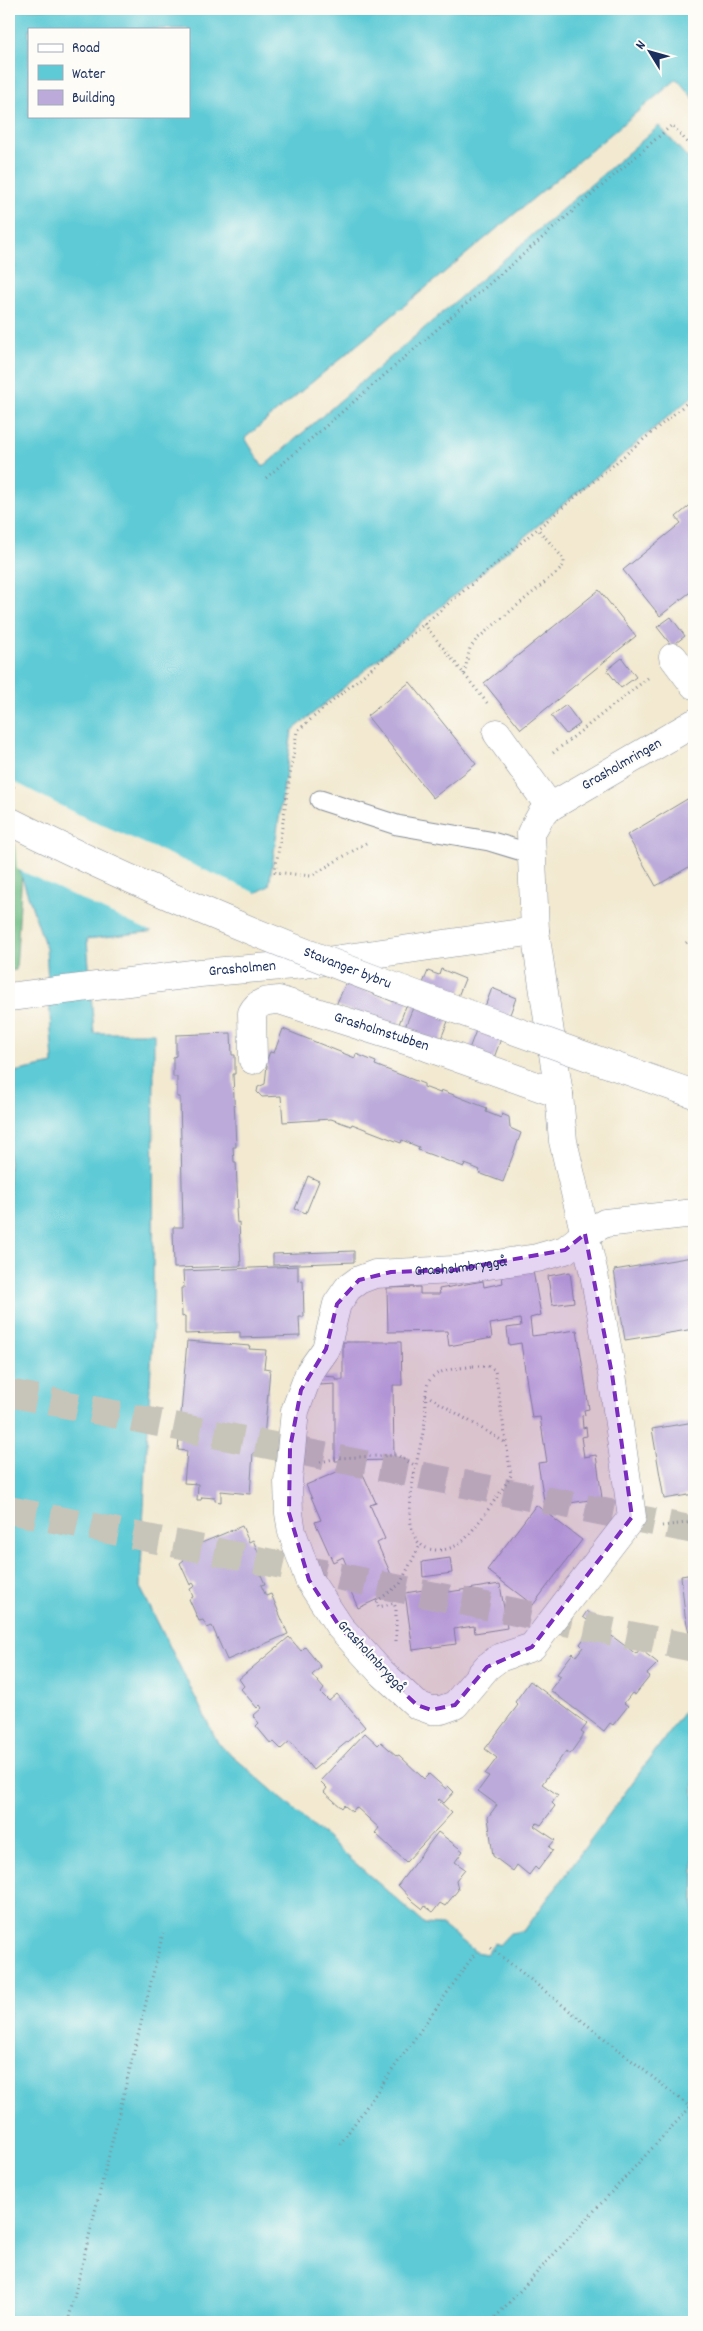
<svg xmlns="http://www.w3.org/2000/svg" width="703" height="2331" font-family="Dekko,sans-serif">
<rect width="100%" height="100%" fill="#fdfcf7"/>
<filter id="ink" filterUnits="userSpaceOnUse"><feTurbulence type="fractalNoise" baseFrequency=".02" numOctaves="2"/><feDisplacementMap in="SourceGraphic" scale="10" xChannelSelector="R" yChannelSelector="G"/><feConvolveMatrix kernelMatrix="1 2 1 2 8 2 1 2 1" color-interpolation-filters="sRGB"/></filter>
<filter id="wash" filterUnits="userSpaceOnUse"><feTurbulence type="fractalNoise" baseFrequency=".0096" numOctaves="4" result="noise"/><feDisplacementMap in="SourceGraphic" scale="20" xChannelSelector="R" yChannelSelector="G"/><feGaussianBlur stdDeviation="1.12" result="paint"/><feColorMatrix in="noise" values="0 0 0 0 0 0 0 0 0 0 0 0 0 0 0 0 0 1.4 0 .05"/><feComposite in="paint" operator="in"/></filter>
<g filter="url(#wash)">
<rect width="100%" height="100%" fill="#f2e9d0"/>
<!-- forest -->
<path fill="#71bd85" stroke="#467672" d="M 9,624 L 36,637 L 16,970 L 9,971 Z"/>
<!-- water -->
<path fill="#5dcad5" stroke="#3c7c9a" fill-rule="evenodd" d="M 9,9 L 694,9 L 694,99 L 677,79 L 245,438 L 263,467 L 659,126 L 694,165 L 694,395 L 292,731 L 269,886 L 191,927 L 87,939 L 94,1033 L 154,1033 L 153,1326 L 140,1587 L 218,1743 L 425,1924 L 442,1925 L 476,1952 L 486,1954 L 495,1943 L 499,1945 L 510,1933 L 524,1931 L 694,1698 L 694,2322 L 9,2322 L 9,1073 L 53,1064 L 46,948 L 20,872 L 9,759 ZM 29,29 L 189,29 L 189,116 L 29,116 Z"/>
<!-- pier -->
<path fill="#f2e9d0" d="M 9,779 L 73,812 L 259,894 L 191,930 L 157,934 L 131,923 L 17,869 Z"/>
<g id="blocks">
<!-- building -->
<path fill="#bcabda" d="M 694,502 L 694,589 L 660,616 L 623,570 L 681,523 L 676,517 Z
M 599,590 L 636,636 L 521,729 L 484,683 Z
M 671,617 L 685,636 L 672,646 L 657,627 Z
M 622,658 L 636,677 L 621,688 L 607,670 Z
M 410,682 L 476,764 L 433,798 L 367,716 Z
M 566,705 L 580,724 L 566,734 L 551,716 Z
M 694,795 L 694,864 L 656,886 L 627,835 Z
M 441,969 L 465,979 L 438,1046 L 403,1032 L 428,971 L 439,975 Z
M 404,976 L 416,981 L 397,1029 L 336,1005 L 346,983 L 394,1002 Z
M 492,988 L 516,998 L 491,1066 L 466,1057 Z
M 283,1029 L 355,1058 L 356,1054 L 376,1062 L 375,1065 L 424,1084 L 424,1087 L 440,1093 L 441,1090 L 487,1108 L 486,1112 L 501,1118 L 502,1114 L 509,1117 L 510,1128 L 521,1133 L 503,1182 L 479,1173 L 480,1170 L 473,1167 L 465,1164 L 464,1167 L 418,1150 L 419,1147 L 402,1140 L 401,1143 L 352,1124 L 351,1126 L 331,1119 L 283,1122 L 281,1096 L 262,1097 L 257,1092 L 258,1087 L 265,1084 L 267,1065 L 265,1064 L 270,1052 L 274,1053 Z
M 231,1033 L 232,1055 L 235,1055 L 235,1074 L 233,1074 L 236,1147 L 233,1147 L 234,1162 L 236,1162 L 238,1208 L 236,1208 L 237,1223 L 239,1222 L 241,1266 L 174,1268 L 173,1227 L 183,1227 L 180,1097 L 177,1097 L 177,1077 L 173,1077 L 173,1057 L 176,1056 L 176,1035 Z
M 308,1176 L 319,1181 L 306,1213 L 295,1209 Z
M 354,1251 L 354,1262 L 273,1265 L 273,1254 Z
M 692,1257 L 694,1264 L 694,1329 L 625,1340 L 614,1270 Z
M 298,1266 L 298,1281 L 303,1280 L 304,1317 L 299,1317 L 300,1336 L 240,1338 L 240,1332 L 185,1334 L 185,1316 L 182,1317 L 181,1288 L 184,1288 L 183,1271 Z
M 533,1271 L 541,1315 L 530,1318 L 532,1336 L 577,1330 L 589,1409 L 584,1410 L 585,1415 L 582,1416 L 583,1428 L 586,1427 L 587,1436 L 581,1437 L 584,1457 L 596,1455 L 602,1498 L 545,1507 L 538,1463 L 547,1462 L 540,1417 L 532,1418 L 521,1343 L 509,1345 L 507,1328 L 521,1326 L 520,1319 L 490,1324 L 492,1338 L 449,1346 L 447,1331 L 388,1332 L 387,1288 L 420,1287 L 420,1294 L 440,1294 L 439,1289 L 483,1281 L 484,1287 L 503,1283 L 502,1277 Z
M 570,1272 L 574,1302 L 552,1305 L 548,1276 Z
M 187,1341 L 250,1346 L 249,1349 L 266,1350 L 264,1368 L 270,1369 L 264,1438 L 258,1438 L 257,1454 L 253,1453 L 250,1494 L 221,1491 L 221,1502 L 215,1501 L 215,1498 L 202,1497 L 201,1500 L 197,1500 L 198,1484 L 184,1483 L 187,1451 L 178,1450 Z
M 343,1342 L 401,1342 L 402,1385 L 393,1385 L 394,1460 L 335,1461 L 335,1384 L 320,1385 L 320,1376 L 336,1377 L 336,1380 L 343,1380 Z
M 694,1422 L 694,1494 L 664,1499 L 652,1429 Z
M 358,1463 L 376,1503 L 370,1505 L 385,1539 L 377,1543 L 398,1590 L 358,1608 L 345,1578 L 351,1576 L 343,1557 L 333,1562 L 315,1522 L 321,1520 L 306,1485 Z
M 536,1505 L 582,1540 L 533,1605 L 487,1570 Z
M 242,1526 L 249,1542 L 253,1540 L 263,1564 L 257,1566 L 265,1584 L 261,1585 L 266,1596 L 271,1594 L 288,1634 L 227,1660 L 212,1626 L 207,1628 L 203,1620 L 199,1621 L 189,1599 L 193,1597 L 190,1589 L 195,1586 L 193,1583 L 190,1585 L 180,1563 L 184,1560 L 180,1552 Z
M 450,1558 L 452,1573 L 423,1577 L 422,1562 Z
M 694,1574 L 694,1646 L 692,1646 L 685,1615 L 681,1576 Z
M 500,1584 L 507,1628 L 475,1633 L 474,1626 L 454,1629 L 456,1644 L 413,1650 L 405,1593 L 448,1586 L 449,1592 Z
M 587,1611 L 600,1621 L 597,1625 L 636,1654 L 640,1649 L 658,1663 L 647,1674 L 650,1676 L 635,1695 L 632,1693 L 624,1703 L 628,1706 L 613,1725 L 610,1723 L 604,1731 L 550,1690 L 561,1676 L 557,1674 L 573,1653 L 576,1656 L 583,1647 L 580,1644 L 594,1625 L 583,1617 Z
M 289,1637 L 301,1651 L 305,1647 L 321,1667 L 312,1675 L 324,1689 L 321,1693 L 329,1701 L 337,1694 L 365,1727 L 313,1770 L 290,1741 L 281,1749 L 274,1742 L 271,1744 L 256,1726 L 259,1723 L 253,1716 L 262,1708 L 260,1705 L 257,1708 L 241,1689 L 244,1686 L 239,1679 Z
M 530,1681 L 587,1724 L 581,1732 L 584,1734 L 570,1754 L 566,1751 L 542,1784 L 558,1795 L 552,1803 L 555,1806 L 541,1825 L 537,1823 L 534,1826 L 555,1840 L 549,1847 L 553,1850 L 538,1870 L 535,1867 L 529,1875 L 517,1865 L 513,1871 L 493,1856 L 488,1817 L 497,1805 L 478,1791 L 489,1776 L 485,1774 L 497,1758 L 485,1749 L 518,1705 L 515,1702 Z
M 365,1733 L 378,1745 L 381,1742 L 397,1756 L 399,1755 L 424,1779 L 429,1774 L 446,1789 L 448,1786 L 454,1792 L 444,1803 L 439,1799 L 438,1800 L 452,1813 L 406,1862 L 375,1833 L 379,1828 L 356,1807 L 352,1812 L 344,1805 L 342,1808 L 324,1792 L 327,1788 L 320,1781 Z
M 438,1832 L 463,1851 L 455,1862 L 465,1869 L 456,1880 L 458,1890 L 445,1906 L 440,1903 L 433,1912 L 425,1906 L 423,1909 L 413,1901 L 398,1885 Z"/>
</g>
</g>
<g filter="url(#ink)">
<use href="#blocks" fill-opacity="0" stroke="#868c97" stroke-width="1"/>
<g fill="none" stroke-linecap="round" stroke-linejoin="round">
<!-- trunk-tunnel -->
<path stroke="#c7c4b9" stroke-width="28" stroke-dasharray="28 14" stroke-linecap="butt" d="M 9,1393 L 694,1530
M 9,1510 L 694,1648"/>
<defs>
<path id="service" d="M 320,800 L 397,825 L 489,841 L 532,854"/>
<g id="minor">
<path d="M 673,657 L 694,685"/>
<path id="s1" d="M 694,723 L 550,807 L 541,815 L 531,833 L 535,931 L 559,1094 L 563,1141 L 594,1274 L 612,1374 L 632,1517 L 532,1647 L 499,1658 L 487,1667 L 455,1705 L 441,1710 L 431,1710 L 417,1705 L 380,1671 L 340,1627 L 309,1580 L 292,1532 L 289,1513 L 288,1481 L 295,1411 L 309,1373 L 326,1349 L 337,1304 L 348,1288 L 359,1280 L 375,1274 L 454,1270 L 537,1258 L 565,1250 L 585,1234 L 605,1223 L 694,1213"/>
<path d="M 497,733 L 550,807"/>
<path id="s2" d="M 9,997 L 200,973 L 305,964 L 535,931"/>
<path id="s3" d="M 253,1060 L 252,1013 C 258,1001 267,1001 279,1000 L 427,1047 L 559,1094"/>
</g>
</defs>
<!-- service casing -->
<use href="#service" stroke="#868c97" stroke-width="21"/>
<!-- minor casing -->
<use href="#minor" stroke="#868c97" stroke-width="29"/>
<!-- path -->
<path stroke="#868c97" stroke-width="3" stroke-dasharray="1 4" stroke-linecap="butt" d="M 266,478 L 672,125 L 694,150
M 424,624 L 488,704
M 464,674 L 470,648 L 477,639 L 561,569 L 564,564 L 564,559 L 537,528
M 553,753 L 649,677
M 366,843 L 311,876 L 275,872 L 297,731 L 694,397
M 686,943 L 694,936
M 473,1366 L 488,1366 L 495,1370 L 511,1475 C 507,1484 472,1533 464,1540 C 451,1552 424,1556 415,1537 C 401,1510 421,1450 425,1421 C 427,1409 424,1394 428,1383 C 435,1368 459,1369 473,1366 Z
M 426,1395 L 506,1443
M 320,1462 L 338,1458 L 397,1455 L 416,1466
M 662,1526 L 694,1522
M 396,1641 L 396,1609 L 394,1603 L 379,1607 L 376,1602 L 400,1584 L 420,1545
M 491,1948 L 690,2107
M 340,2144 L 476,1952
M 492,2321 L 694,2103
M 68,2322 L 163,1933"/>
<!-- service -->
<use href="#service" stroke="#fff" stroke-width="19"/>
<!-- minor -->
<use href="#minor" stroke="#fff" stroke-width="28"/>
<defs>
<g id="secondary-bridge">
<path id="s4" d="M 9,821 C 229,932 462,1013 694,1094"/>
</g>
</defs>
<!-- secondary-bridge casing -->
<use href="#secondary-bridge" stroke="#868c97" stroke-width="29" stroke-linecap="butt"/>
<!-- path-bridge -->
<path stroke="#868c97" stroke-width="3" stroke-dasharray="1 4" stroke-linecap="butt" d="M 9,785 L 17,789"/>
<!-- secondary-bridge -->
<use href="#secondary-bridge" stroke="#fff" stroke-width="28"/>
</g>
</g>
<!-- marked area -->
<path fill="#7b2cbf" fill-opacity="0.2" stroke="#7b2cbf" stroke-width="4" stroke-dasharray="10 6" stroke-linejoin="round" d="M 585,1234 L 612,1374 L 632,1517 L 532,1647 L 487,1667 L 455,1705 L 431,1710 L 417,1705 L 380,1671 L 340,1627 L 309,1580 L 289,1513 L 290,1448 L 301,1390 L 326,1349 L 337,1304 L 359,1280 L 391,1272 L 454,1270 L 565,1250 Z"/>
<g text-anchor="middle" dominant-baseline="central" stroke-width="4.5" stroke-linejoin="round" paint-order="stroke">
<!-- street labels -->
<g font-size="15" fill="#1b2f5e" stroke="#fdfcf7">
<text transform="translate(622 765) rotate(-30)">Grasholmringen</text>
<text stroke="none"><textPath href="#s2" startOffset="235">Grasholmen</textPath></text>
<text stroke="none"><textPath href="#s4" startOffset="369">Stavanger bybru</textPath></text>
<text stroke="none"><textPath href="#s3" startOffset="186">Grasholmstubben</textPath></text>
<text stroke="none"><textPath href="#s1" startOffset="1786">Grasholmbryggå</textPath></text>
<text transform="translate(371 1657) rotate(47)">Grasholmbryggå</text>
</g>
</g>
<!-- margin -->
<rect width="703" height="2331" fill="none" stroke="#fdfcf7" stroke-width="30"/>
<!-- legend -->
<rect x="28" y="28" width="162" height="90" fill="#fdfcf7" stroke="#a3aaba"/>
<rect x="38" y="44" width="25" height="8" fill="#ffffff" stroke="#a3aaba"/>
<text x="72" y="52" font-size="15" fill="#1b2f5e">Road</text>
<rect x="38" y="65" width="25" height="15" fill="#5dcad5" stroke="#a3aaba"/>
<text x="72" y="78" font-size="15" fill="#1b2f5e">Water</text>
<rect x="38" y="90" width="25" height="15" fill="#bcabda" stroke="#a3aaba"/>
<text x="72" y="102" font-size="15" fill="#1b2f5e">Building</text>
<!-- north arrow -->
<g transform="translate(650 52) rotate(307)" stroke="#fdfcf7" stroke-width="4" paint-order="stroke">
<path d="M0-4L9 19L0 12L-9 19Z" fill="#1b2f5e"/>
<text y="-8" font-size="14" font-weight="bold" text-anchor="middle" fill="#1b2f5e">N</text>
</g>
</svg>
